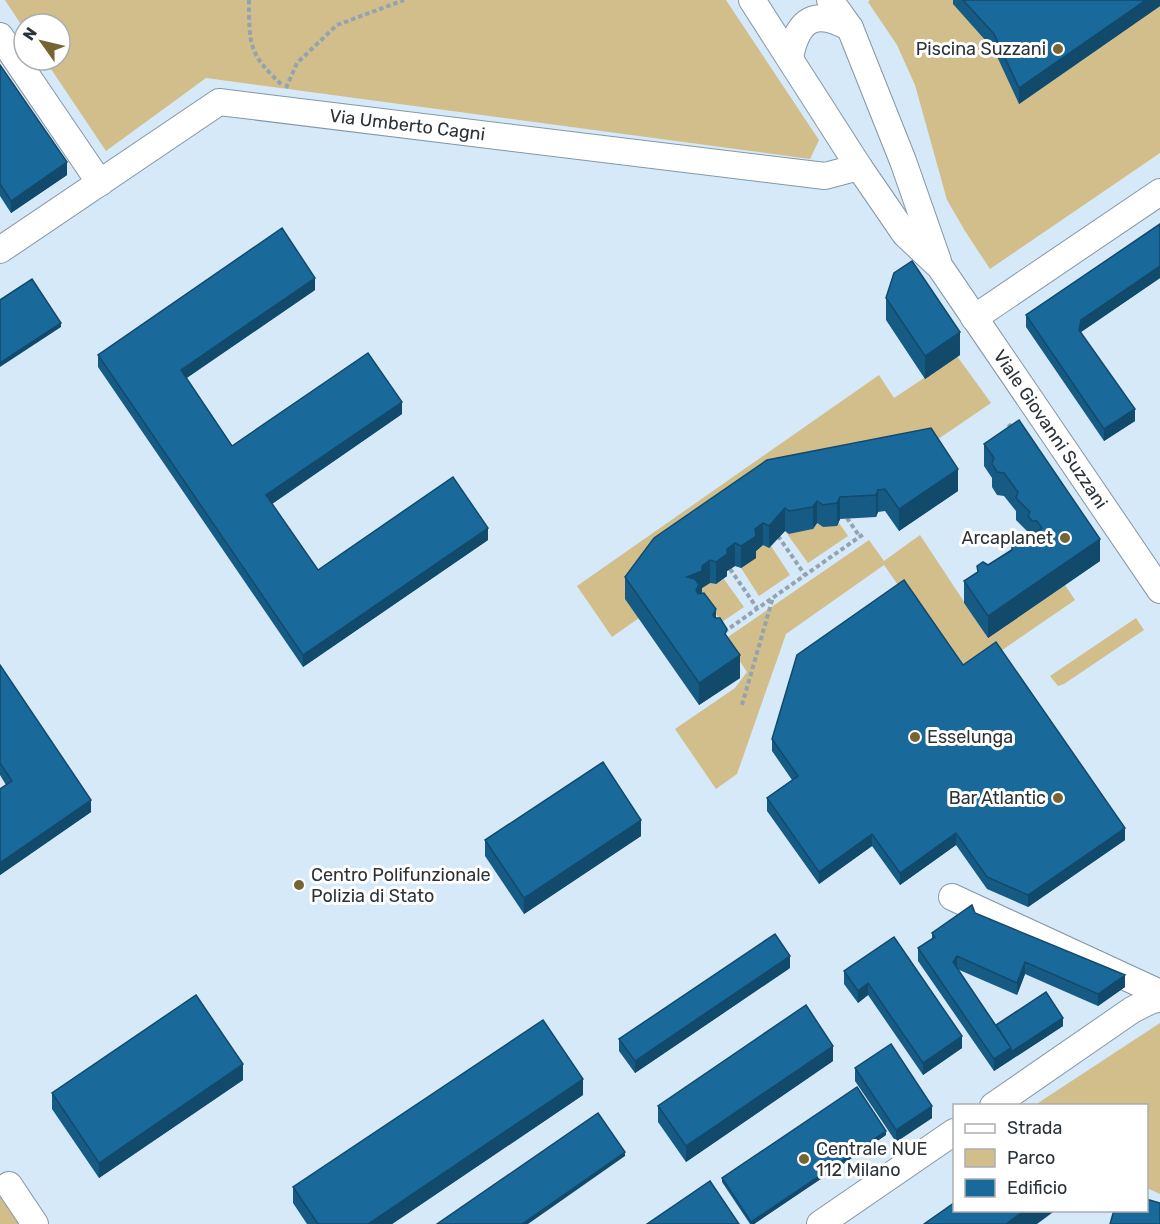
<svg xmlns="http://www.w3.org/2000/svg" width="1160" height="1224" font-family="Rubik,sans-serif">
<rect width="100%" height="100%" fill="#d5e9f9"/>
<!-- green -->
<path fill="#d1be8b" d="M 5,0 L 726,0 L 819,140 L 810,159 L 206,78 L 106,151 L 45,60 L 60,60 L 60,24 L 24,24 L 24,29 Z
M 870,0 L 1160,0 L 1160,153 L 990,269 L 965,231 L 947,200 L 915,85 L 897,45 L 868,2 Z
M 957,356 L 991,403 L 925,448 L 626,599 L 639,618 L 612,637 L 577,586 L 879,375 L 894,398 Z
M 817,523 L 823,527 L 839,523 L 848,536 L 808,563 L 785,531 L 789,534 L 813,529 Z
M 920,535 L 988,638 L 1065,585 L 1075,600 L 963,677 L 884,565 L 786,634 L 737,774 L 716,789 L 675,729 L 735,688 L 747,672 L 725,639 L 869,540 L 884,561 Z
M 763,545 L 771,546 L 790,575 L 759,596 L 741,568 L 755,558 L 755,551 Z
M 724,579 L 744,607 L 722,622 L 701,594 L 702,588 L 710,583 L 716,584 Z
M 1136,618 L 1144,630 L 1064,684 L 1058,686 L 1050,676 Z
M 1160,1023 L 1160,1194 L 1147,1188 L 1146,1106 L 1035,1105 Z
M 0,1191 L 21,1224 L 0,1224 Z"/>
<g fill="none" stroke-linecap="round" stroke-linejoin="round">
<defs>
<g id="minor">
<path id="s1" d="M 752,0 L 859,167 L 905,234 L 940,267 L 1160,590"/>
<path d="M 830,0 L 850,28 L 903,161 L 938,261"/>
<path d="M 0,36 L 100,183"/>
<path d="M 790,57 C 798,19 815,8 850,28"/>
<path id="s2" d="M 0,250 L 219,102 L 825,176 L 859,167"/>
<path d="M 974,318 L 1160,192"/>
<path d="M 952,897 L 1160,993"/>
<path d="M 993,1106 L 1132,1010 L 1152,1000 L 1160,999"/>
<path d="M 9,1185 L 35,1224"/>
<path d="M 820,1224 L 954,1132"/>
</g>
</defs>
<!-- minor casing -->
<use href="#minor" stroke="#8497a5" stroke-width="28"/>
<!-- path -->
<path stroke="#93a3af" stroke-width="4" stroke-dasharray="4.5 3" stroke-linecap="butt" d="M 249,0 C 249,46 249,54 283,86
M 286,88 L 297,63 L 337,25 L 404,0
M 1008,427 L 1013,423
M 847,518 L 860,537
M 778,536 L 805,575
M 730,569 L 757,608
M 724,632 L 865,533
M 742,705 L 773,597"/>
<!-- minor -->
<use href="#minor" stroke="#fff" stroke-width="26"/>
</g>
<!-- wall -->
<path fill="#165b84" d="M 953,0 L 1160,0 L 1160,6 L 1019,104 L 994,50 L 953,4 Z
M 0,65 L 67,175 L 11,213 L 0,196 Z
M 1160,224 L 1160,278 L 1081,332 L 1081,333 L 1135,421 L 1104,441 L 1026,327 L 1026,315 Z
M 315,290 L 186,378 L 232,446 L 402,414 L 272,504 L 318,570 L 488,540 L 303,667 L 98,367 L 98,355 Z
M 886,298 L 960,355 L 925,379 L 886,320 Z
M 984,444 L 1100,561 L 988,638 L 964,603 L 964,581 L 977,572 L 977,566 L 988,565 L 1028,538 L 1028,532 L 1016,520 L 1016,511 L 1004,496 L 997,495 L 992,487 L 992,478 L 984,466 Z
M 767,460 L 958,491 L 899,531 L 885,511 L 878,512 L 876,517 L 840,519 L 837,526 L 823,527 L 817,523 L 813,529 L 789,534 L 785,531 L 769,548 L 763,545 L 756,551 L 756,558 L 741,568 L 735,566 L 727,571 L 727,576 L 716,584 L 710,583 L 702,588 L 702,593 L 727,636 L 740,678 L 699,705 L 625,599 L 625,577 Z
M 0,665 L 91,812 L 0,875 L 0,789 L 6,785 L 0,775 Z
M 963,665 L 1125,840 L 1028,907 L 987,889 L 956,845 L 900,885 L 872,846 L 819,884 L 767,811 L 767,798 L 792,780 L 772,751 L 772,739 Z
M 641,836 L 524,914 L 485,856 L 485,840 Z
M 975,913 L 1125,987 L 1098,1006 L 1025,974 L 1017,995 L 957,969 L 996,1025 L 1063,1026 L 994,1071 L 918,961 L 918,948 L 932,939 L 932,933 Z
M 894,937 L 962,1048 L 923,1075 L 868,995 L 858,1003 L 844,984 L 844,971 Z
M 790,968 L 635,1073 L 619,1051 L 619,1039 Z
M 833,1061 L 686,1162 L 658,1122 L 658,1106 Z
M 855,1068 L 932,1118 L 896,1142 L 855,1081 Z
M 243,1080 L 99,1178 L 52,1109 L 52,1093 Z
M 583,1095 L 392,1224 L 307,1224 L 293,1203 L 293,1187 Z
M 886,1135 L 754,1224 L 750,1224 L 722,1182 L 722,1178 Z"/>
<!-- shaded-wall -->
<path fill="#124a6c" d="M 1146,0 L 1160,0 L 1160,6 L 1019,104 L 1019,88 Z
M 67,162 L 67,175 L 11,213 L 11,201 Z
M 1160,266 L 1160,278 L 1081,332 L 1079,342 L 1079,330 L 1081,320 Z
M 315,278 L 315,290 L 181,382 L 181,370 Z
M 61,323 L 61,327 L 0,367 L 0,363 Z
M 960,332 L 960,355 L 925,379 L 925,356 Z
M 402,402 L 402,414 L 266,508 L 266,495 Z
M 1135,409 L 1135,421 L 1104,441 L 1104,429 Z
M 958,469 L 958,491 L 899,531 L 899,509 Z
M 878,490 L 878,512 L 876,517 L 876,495 Z
M 840,497 L 840,519 L 837,526 L 837,503 Z
M 817,501 L 817,523 L 813,529 L 813,507 Z
M 785,508 L 785,531 L 769,548 L 769,526 Z
M 763,523 L 763,545 L 756,551 L 756,558 L 741,568 L 741,546 L 755,529 Z
M 488,528 L 488,540 L 303,667 L 303,655 Z
M 1100,539 L 1100,561 L 988,638 L 988,616 Z
M 735,543 L 735,566 L 727,571 L 727,576 L 716,584 L 716,562 L 727,549 Z
M 710,560 L 710,583 L 702,588 L 702,566 Z
M 702,571 L 702,593 L 699,595 L 687,577 Z
M 716,609 L 716,632 L 713,615 Z
M 740,655 L 740,678 L 699,705 L 699,683 Z
M 91,800 L 91,812 L 0,875 L 0,863 Z
M 641,820 L 641,836 L 524,914 L 524,898 Z
M 1125,828 L 1125,840 L 1028,907 L 1028,895 Z
M 956,833 L 956,845 L 900,885 L 900,873 Z
M 872,834 L 872,846 L 819,884 L 819,872 Z
M 790,956 L 790,968 L 635,1073 L 635,1061 Z
M 957,956 L 957,968 L 953,962 Z
M 1025,962 L 1025,974 L 1017,995 L 1017,983 Z
M 1125,975 L 1125,987 L 1098,1006 L 1098,994 Z
M 868,983 L 868,995 L 858,1003 L 858,991 Z
M 1063,1018 L 1063,1026 L 994,1071 L 994,1059 Z
M 962,1036 L 962,1048 L 923,1075 L 923,1063 Z
M 833,1046 L 833,1061 L 686,1162 L 686,1146 Z
M 243,1064 L 243,1080 L 99,1178 L 99,1163 Z
M 583,1079 L 583,1095 L 392,1224 L 368,1224 Z
M 932,1106 L 932,1118 L 896,1142 L 896,1130 Z
M 886,1131 L 886,1135 L 754,1224 L 751,1224 L 751,1222 Z
M 625,1152 L 625,1156 L 528,1224 L 522,1224 Z
M 1025,1210 L 1056,1210 L 1037,1224 L 1006,1224 Z"/>
<!-- building -->
<path fill="#196a9a" stroke="#124a6c" stroke-width="1.5" d="M 963,0 L 1146,0 L 1019,88 L 994,34 Z
M 0,65 L 67,162 L 11,201 L 0,184 Z
M 1160,224 L 1160,266 L 1081,320 L 1079,330 L 1135,409 L 1104,429 L 1026,315 Z
M 282,228 L 315,278 L 181,370 L 232,446 L 368,353 L 402,402 L 266,495 L 318,570 L 453,477 L 488,528 L 303,655 L 98,355 Z
M 912,261 L 960,332 L 925,356 L 886,298 L 894,273 Z
M 32,279 L 61,323 L 0,363 L 0,300 Z
M 1019,420 L 1100,539 L 988,616 L 964,581 L 978,572 L 977,566 L 983,562 L 988,565 L 1012,550 L 1012,543 L 1018,539 L 1023,541 L 1042,528 L 1037,521 L 1032,521 L 1028,516 L 1030,512 L 1016,498 L 1018,492 L 1004,473 L 997,472 L 992,464 L 994,458 L 984,444 Z
M 931,428 L 958,469 L 899,509 L 885,489 L 878,490 L 876,495 L 840,497 L 837,503 L 823,505 L 817,501 L 813,507 L 789,511 L 785,508 L 769,526 L 763,523 L 755,529 L 756,536 L 741,546 L 735,543 L 727,549 L 727,554 L 716,562 L 710,560 L 702,566 L 702,571 L 687,577 L 695,579 L 699,585 L 696,590 L 698,594 L 704,593 L 716,609 L 713,615 L 715,618 L 720,618 L 727,629 L 725,634 L 740,655 L 699,683 L 625,577 L 654,538 L 767,460 Z
M 904,580 L 963,665 L 996,642 L 1125,828 L 1028,895 L 987,877 L 956,833 L 900,873 L 872,834 L 819,872 L 767,798 L 798,776 L 772,739 L 797,655 Z
M 0,665 L 91,800 L 0,863 L 0,789 L 12,781 L 0,763 Z
M 603,762 L 641,820 L 524,898 L 485,840 Z
M 972,905 L 975,913 L 1125,975 L 1098,994 L 1025,962 L 1017,983 L 957,956 L 953,962 L 1011,1048 L 994,1059 L 918,948 L 935,937 L 932,933 Z
M 775,934 L 790,956 L 635,1061 L 619,1039 Z
M 894,937 L 962,1036 L 923,1063 L 868,983 L 858,991 L 844,971 Z
M 1046,992 L 1063,1018 L 1011,1052 L 1011,1048 L 996,1025 Z
M 196,995 L 243,1064 L 99,1163 L 52,1093 Z
M 806,1005 L 833,1046 L 686,1146 L 658,1106 Z
M 543,1020 L 583,1079 L 368,1224 L 318,1224 L 293,1187 Z
M 891,1044 L 932,1106 L 896,1130 L 855,1068 Z
M 857,1087 L 886,1131 L 751,1222 L 722,1178 Z
M 598,1113 L 625,1152 L 522,1224 L 437,1224 Z
M 710,1181 L 739,1224 L 647,1224 Z
M 1146,1199 L 1160,1203 L 1160,1224 L 1110,1224 L 1114,1210 L 1146,1210 Z
M 954,1203 L 954,1210 L 1025,1210 L 1006,1224 L 924,1224 Z"/>
<!-- markers -->
<g fill="#766432" stroke="#fff" stroke-width="2">
<circle cx="1058" cy="49" r="6"/>
<circle cx="1065" cy="538" r="6"/>
<circle cx="915" cy="737" r="6"/>
<circle cx="1058" cy="798" r="6"/>
<circle cx="299" cy="885" r="6"/>
<circle cx="804" cy="1159" r="6"/>
</g>
<g text-anchor="middle" dominant-baseline="central" stroke-width="6" stroke-linejoin="round" paint-order="stroke">
<!-- poi labels -->
<g font-size="18" fill="#2b3339" stroke="#fff" text-anchor="end">
<text x="1046" y="49">Piscina Suzzani</text>
<text x="1053" y="538">Arcaplanet</text>
<text x="927" y="737" text-anchor="start">Esselunga</text>
<text x="1046" y="798">Bar Atlantic</text>
<text x="311" y="875" text-anchor="start">Centro Polifunzionale<tspan x="311" dy="21">Polizia di Stato</tspan></text>
<text x="816" y="1149" text-anchor="start">Centrale NUE<tspan x="816" dy="21">112 Milano</tspan></text>
</g>
<!-- street labels -->
<g font-size="18" fill="#2b3339" stroke="#fff">
<text stroke="none"><textPath href="#s2" startOffset="454">Via Umberto Cagni</textPath></text>
<text stroke="none"><textPath href="#s1" startOffset="524">Viale Giovanni Suzzani</textPath></text>
</g>
</g>
<!-- legend -->
<rect x="953" y="1104" width="195" height="108" fill="#ffffff" stroke="#aaadb0" stroke-width="1.5"/>
<rect x="965" y="1124" width="30" height="9" fill="#ffffff" stroke="#aaadb0" stroke-width="1.5"/>
<text x="1007" y="1134" font-size="18" fill="#2b3339">Strada</text>
<rect x="965" y="1149" width="30" height="18" fill="#d1be8b" stroke="#aaadb0" stroke-width="1.5"/>
<text x="1007" y="1164" font-size="18" fill="#2b3339">Parco</text>
<rect x="965" y="1179" width="30" height="18" fill="#196a9a" stroke="#aaadb0" stroke-width="1.5"/>
<text x="1007" y="1194" font-size="18" fill="#2b3339">Edificio</text>
<!-- north arrow -->
<g transform="translate(42 42) rotate(304)"><circle r="28" fill="#ffffff" stroke="#aaadb0" stroke-width="1.5"/>
<path d="M0-4.5L10 22L0 15L-10 22Z" fill="#766432"/>
<text y="-9" font-size="16" font-weight="bold" text-anchor="middle" fill="#2b3339">N</text>
</g>
</svg>
